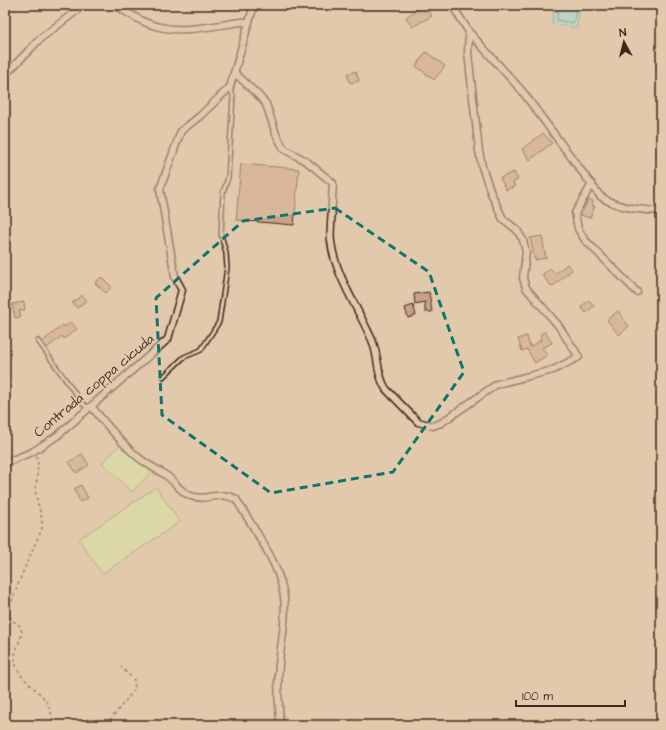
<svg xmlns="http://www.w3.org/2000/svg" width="666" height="730" font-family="'Architects Daughter',sans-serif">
<rect width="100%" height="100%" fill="#e3c9ab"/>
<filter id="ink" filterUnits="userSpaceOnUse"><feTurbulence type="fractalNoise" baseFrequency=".025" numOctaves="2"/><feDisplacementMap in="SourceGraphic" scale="8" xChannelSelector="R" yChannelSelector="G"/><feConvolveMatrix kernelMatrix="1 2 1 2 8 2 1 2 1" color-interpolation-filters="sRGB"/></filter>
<g filter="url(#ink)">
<!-- green -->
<path fill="#d0e99f" stroke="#868a5e" d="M 121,444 L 151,472 L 132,492 L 102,463 Z
M 156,487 L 180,522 L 102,574 L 79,539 Z"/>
<!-- water -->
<path fill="#8ddfe4" stroke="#6c9795" d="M 554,5 L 580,5 L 577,28 L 552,24 Z"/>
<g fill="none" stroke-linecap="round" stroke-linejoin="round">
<!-- shore -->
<path stroke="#5c726d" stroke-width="1" d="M 558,5 L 557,20 L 572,23 L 574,22 L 576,5"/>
</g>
<!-- building -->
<path fill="#cba287" stroke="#3b2a1e" d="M 425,5 L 432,16 L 412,27 L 406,17 Z
M 426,52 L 445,66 L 434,80 L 416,66 Z
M 356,71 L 359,81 L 350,83 L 347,74 Z
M 543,133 L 552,143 L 530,160 L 522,149 Z
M 241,164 L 299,169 L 294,225 L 236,220 Z
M 514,172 L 518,180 L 513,182 L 515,186 L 506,190 L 500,178 Z
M 588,199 L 593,201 L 592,205 L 595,206 L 590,218 L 581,215 Z
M 542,236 L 546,258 L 535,260 L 530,238 Z
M 567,264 L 572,270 L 552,287 L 542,275 L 550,268 L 555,274 Z
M 101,277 L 112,287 L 106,293 L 95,283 Z
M 429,292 L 432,312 L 425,312 L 425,302 L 415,304 L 414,294 Z
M 82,295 L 87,300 L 77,308 L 72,303 Z
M 589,300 L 594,306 L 586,313 L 581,307 Z
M 24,302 L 25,310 L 19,311 L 21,317 L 15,318 L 12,304 Z
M 413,305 L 416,315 L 408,318 L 405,308 Z
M 618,311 L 629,326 L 619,335 L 607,320 Z
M 71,322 L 77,329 L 64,339 L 62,336 L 47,348 L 42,342 L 63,325 L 65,327 Z
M 545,332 L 552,343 L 542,348 L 547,355 L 535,363 L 527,349 L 522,351 L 518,339 L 527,336 L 530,347 L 541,340 L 540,334 Z
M 82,454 L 89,465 L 76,473 L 69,462 Z
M 81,485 L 88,498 L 80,502 L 74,489 Z"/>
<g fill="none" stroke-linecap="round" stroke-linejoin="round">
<defs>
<path id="lane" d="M 38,341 L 82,403 L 88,408
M 163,377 L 184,357 L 201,350 L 219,322 L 227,268 L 226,253 L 221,235 L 223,192 L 228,178 L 233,96 L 230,87"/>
<path id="street" d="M 114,5 C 128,12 141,23 156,26 C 183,34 215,25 242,22 L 249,22
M 452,5 L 469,32 L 522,91 L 600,196 C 617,208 640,210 661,211
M 234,72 L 258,95 L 266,104 L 276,134 L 284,149 L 306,161 L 333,183 C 332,197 332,210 331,223 C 331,229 330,236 331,241 C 334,273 359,310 372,340 C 379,356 376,374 386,389 L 418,422 L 433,426 L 441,423 L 497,384 L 553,370 L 579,357 L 558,325 L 526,288 L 523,278 L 526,252 L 523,240 L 517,230 L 503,219 L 491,193 L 482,167 L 479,151 L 468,53 L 469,32
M 5,75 L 41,38 L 84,5
M 592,184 L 575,213 L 578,229 L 585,240 L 637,292
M 91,406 C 106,424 121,443 139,458 C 148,465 158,470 167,476 C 175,482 181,493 191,496 C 206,502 218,490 236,499 C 253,528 276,558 283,591 C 288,613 281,642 279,664 C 277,685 279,704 280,725
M 5,463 L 32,452 L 57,436 L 168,339 L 182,290 L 175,277 L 160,189 L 181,131 L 200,116 L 230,87 L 254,5"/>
</defs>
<!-- lane casing -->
<use href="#lane" stroke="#3b2a1e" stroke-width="6"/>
<!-- street casing -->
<use href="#street" stroke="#3b2a1e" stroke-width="9"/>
<!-- path -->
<path stroke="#3b2a1e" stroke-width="1.5" stroke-dasharray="3 3" stroke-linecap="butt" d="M 36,456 L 38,464 L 37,479 L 35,491 L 42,520 L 42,529 C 36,542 7,605 9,615 C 11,621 16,622 20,626 C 21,628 21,630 22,632 C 20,641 15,650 15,659 C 15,677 37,688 46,701 C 51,708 52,717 54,725
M 106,725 L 135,689 L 134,680 L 121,667"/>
<!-- lane -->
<use href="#lane" stroke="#e3c9ab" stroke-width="3"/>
<!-- street -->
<use href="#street" stroke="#e3c9ab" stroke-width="6"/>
</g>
</g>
<!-- marked area -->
<path d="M0 0H666V730H0ZM 335,208 L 429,272 L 464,372 L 393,472 L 271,493 L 162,415 L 156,298 L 243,221 Z" fill="#e3c9ab" fill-opacity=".55" fill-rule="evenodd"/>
<path fill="none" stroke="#0f766e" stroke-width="3" stroke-dasharray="8 5" stroke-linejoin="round" d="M 335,208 L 429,272 L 464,372 L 393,472 L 271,493 L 162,415 L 156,298 L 243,221 Z"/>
<g text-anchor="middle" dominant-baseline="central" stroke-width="3.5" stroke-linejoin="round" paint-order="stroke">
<!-- street labels -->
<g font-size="14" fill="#3b2a1e" stroke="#e3c9ab">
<text transform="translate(94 386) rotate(-40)">Contrada coppa cicuda</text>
</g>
</g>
<!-- margin -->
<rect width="666" height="730" fill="none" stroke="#e3c9ab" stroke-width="20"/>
<rect x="10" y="10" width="646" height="710" fill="none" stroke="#3b2a1e" stroke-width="1.5" filter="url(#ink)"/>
<!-- north arrow -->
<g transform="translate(624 42) rotate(353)" stroke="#e3c9ab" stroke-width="3" paint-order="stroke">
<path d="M0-3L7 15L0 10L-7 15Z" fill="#3b2a1e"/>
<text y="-6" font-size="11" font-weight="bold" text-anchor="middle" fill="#3b2a1e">N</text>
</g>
<!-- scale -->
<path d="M516 700v6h109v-6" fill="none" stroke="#3b2a1e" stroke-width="2"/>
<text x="522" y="700" font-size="12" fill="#3b2a1e" stroke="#e3c9ab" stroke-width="3" paint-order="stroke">100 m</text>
</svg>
